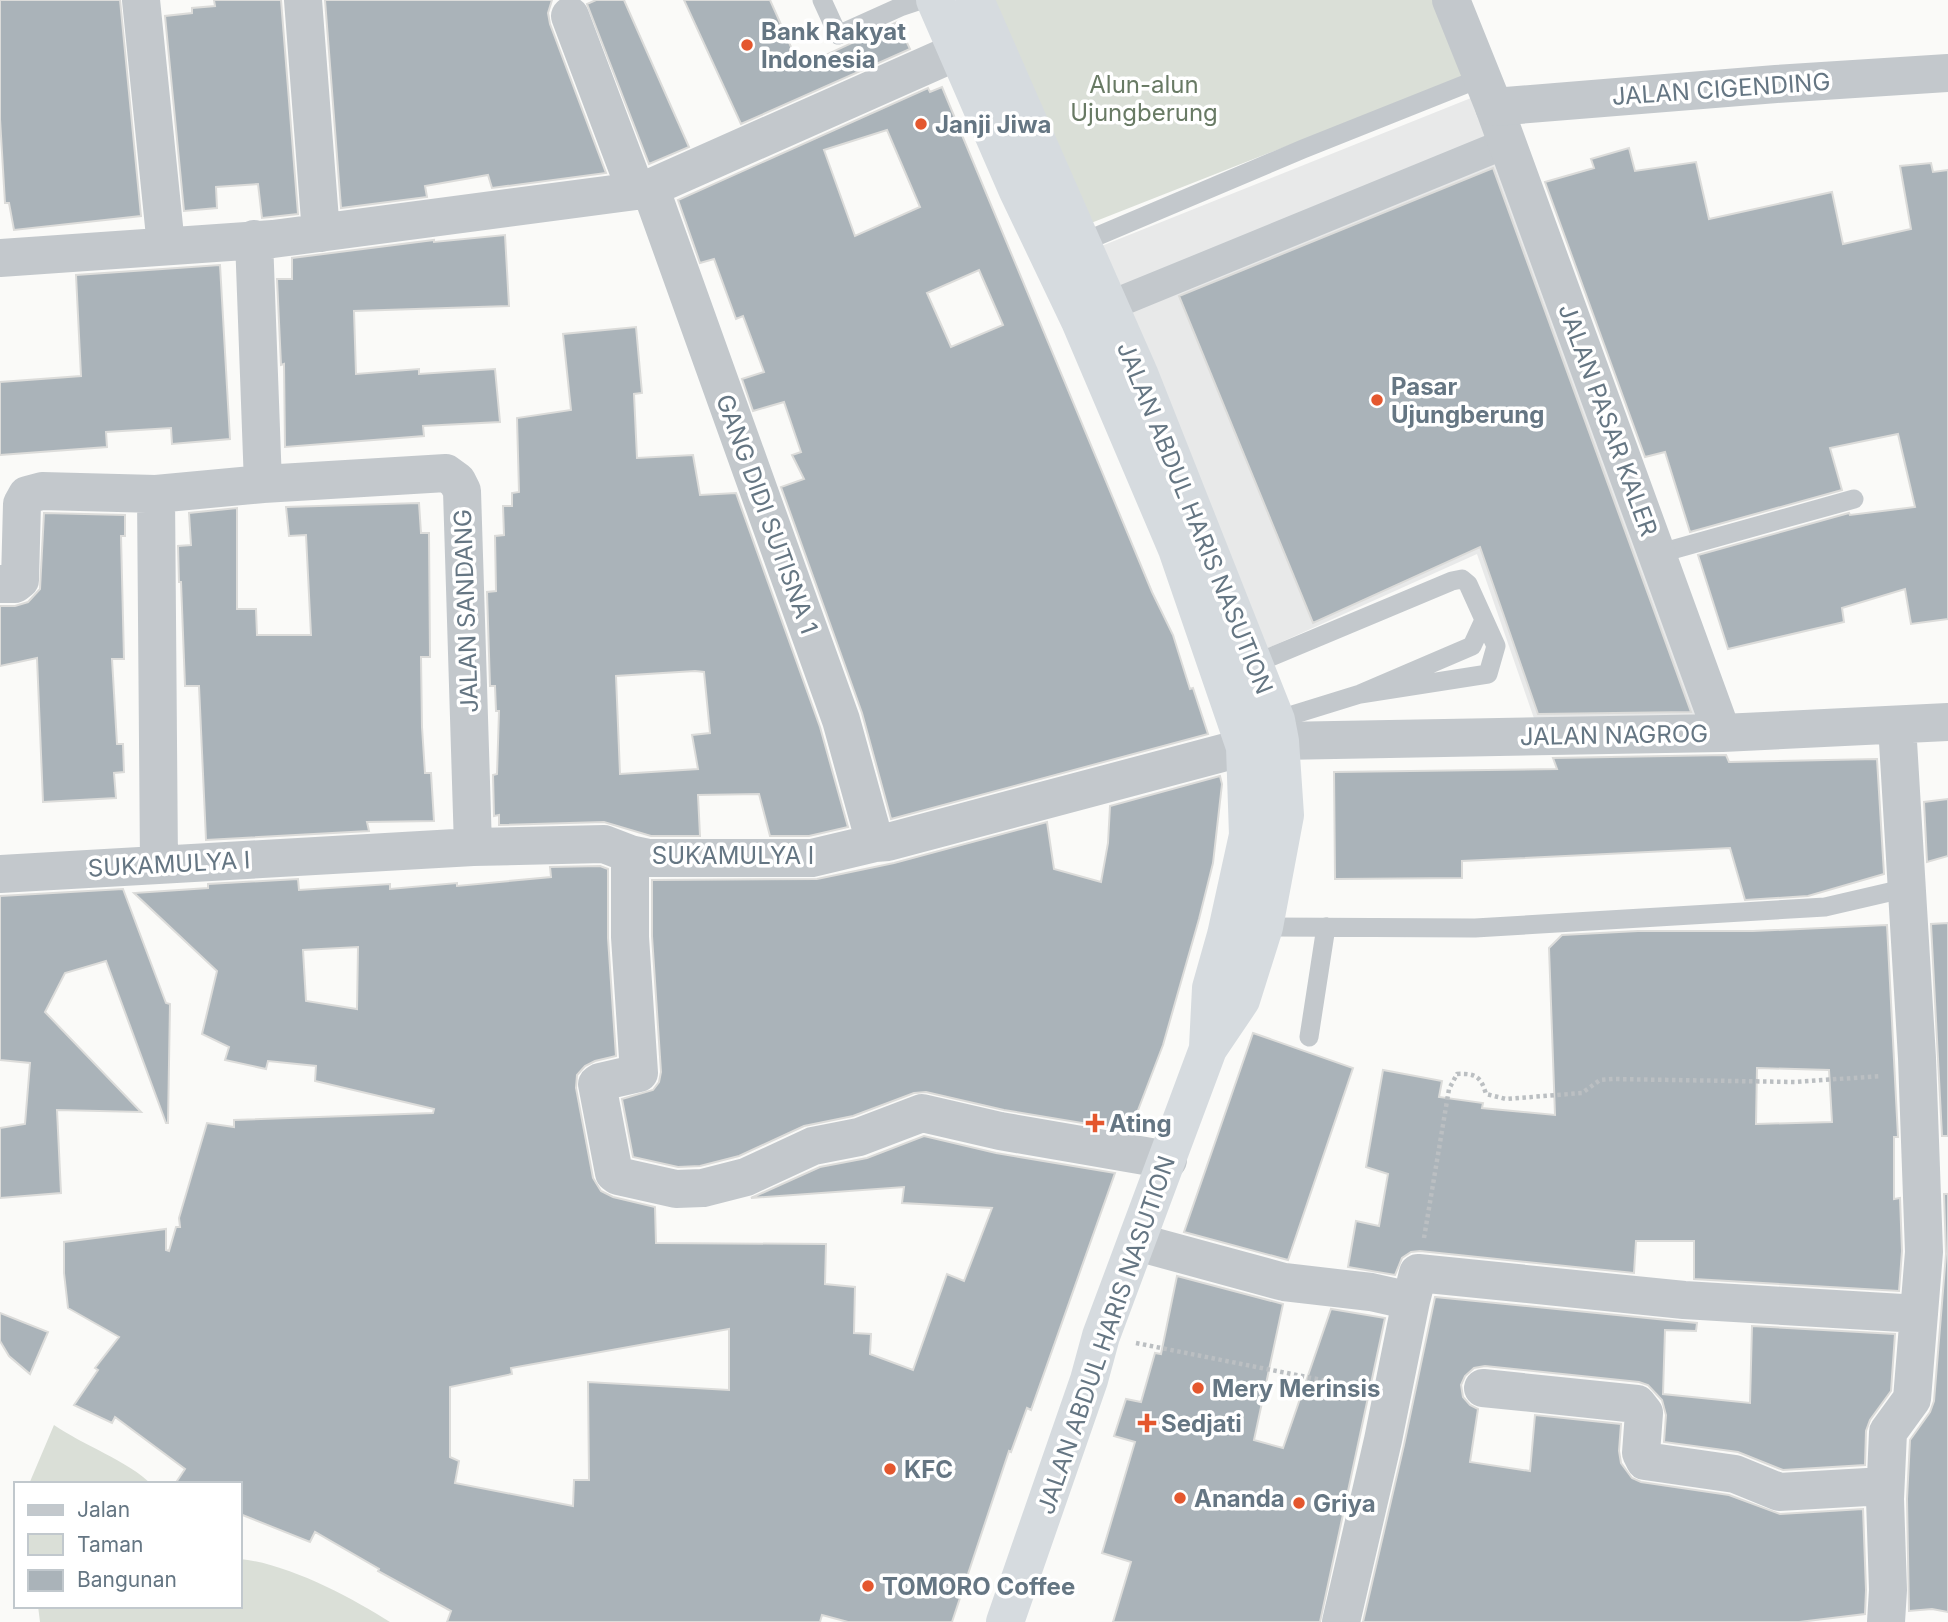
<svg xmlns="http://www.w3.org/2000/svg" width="1948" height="1622" font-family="Inter,sans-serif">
<rect width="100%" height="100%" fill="#fafaf8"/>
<!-- built -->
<path fill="#e8e9e9" d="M 1471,98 L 1723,733 L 1537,727 L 1477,554 L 1264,650 L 1099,247 Z"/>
<!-- green -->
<path fill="#dadfd7" d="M 994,0 L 1437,0 L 1465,76 L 1091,223 Z
M 54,1425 C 81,1444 130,1462 151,1484 L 29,1484 Z
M 240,1559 C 286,1563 351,1597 390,1622 L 40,1622 L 38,1606 L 240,1606 Z"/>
<!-- building -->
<path fill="#aab3b9" stroke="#dcdcda" stroke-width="2" fill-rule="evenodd" d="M 0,0 L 120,0 L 141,216 L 14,230 L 9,203 L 5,203 L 0,119 Z
M 214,0 L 281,0 L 298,214 L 262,218 L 258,184 L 216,187 L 217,208 L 184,211 L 165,16 L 192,13 L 192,8 L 215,6 Z
M 325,0 L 552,0 L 548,13 L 550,24 L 606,173 L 492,188 L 488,175 L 425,186 L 427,197 L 341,208 Z
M 596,0 L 624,0 L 689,147 L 649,164 L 587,4 Z
M 684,0 L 770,0 L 800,67 L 897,22 L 910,49 L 741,124 Z
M 942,87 L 1152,592 L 1173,635 L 1190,689 L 1193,688 L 1208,734 L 891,819 L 862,713 L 781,487 L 804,479 L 792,455 L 801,452 L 784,402 L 753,411 L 742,379 L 764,372 L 743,316 L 736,319 L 714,259 L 700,263 L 678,200 L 928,88 L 930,92 ZM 887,130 L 920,207 L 855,236 L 824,150 ZM 979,270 L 1003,325 L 951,347 L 927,293 Z
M 1629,148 L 1635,171 L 1696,162 L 1709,219 L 1832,192 L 1843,244 L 1911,229 L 1900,166 L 1931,163 L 1933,172 L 1948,170 L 1948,619 L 1911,624 L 1905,589 L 1842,608 L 1844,622 L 1728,649 L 1698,555 L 1849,513 L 1850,515 L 1915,507 L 1898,434 L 1830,448 L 1842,490 L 1690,532 L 1665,452 L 1645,457 L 1545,182 L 1594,168 L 1591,159 Z
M 1493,168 L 1691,712 L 1538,714 L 1480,547 L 1313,623 L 1179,296 Z
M 505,235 L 509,306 L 354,311 L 356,374 L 419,369 L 419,374 L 495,369 L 500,422 L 423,426 L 424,436 L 285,447 L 284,364 L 281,365 L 277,279 L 292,279 L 292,258 L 434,240 L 434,242 Z
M 220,265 L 230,439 L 172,444 L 171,428 L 106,432 L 107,447 L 0,455 L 0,382 L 81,376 L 76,275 Z
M 636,327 L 642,393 L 634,394 L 637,458 L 693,455 L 700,495 L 736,493 L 820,727 L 848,827 L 809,836 L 770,836 L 759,794 L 698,795 L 700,836 L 651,836 L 604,822 L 499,825 L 499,815 L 494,816 L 493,775 L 497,774 L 499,711 L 496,711 L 495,686 L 490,686 L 487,592 L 496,591 L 495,536 L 504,535 L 503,506 L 512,506 L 512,493 L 519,492 L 517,418 L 571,410 L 563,334 ZM 695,671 L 704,672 L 710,733 L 692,735 L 698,769 L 620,774 L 616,676 Z
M 419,503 L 421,533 L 429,533 L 430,657 L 421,657 L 422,727 L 425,773 L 431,773 L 434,821 L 367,822 L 369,831 L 206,840 L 199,686 L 185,686 L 181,582 L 179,582 L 178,546 L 191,545 L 189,513 L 237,508 L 237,609 L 256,609 L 257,635 L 311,635 L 306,535 L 289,536 L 286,507 Z
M 44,513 L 125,515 L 125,536 L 121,536 L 124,659 L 112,659 L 117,744 L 123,744 L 124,772 L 114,773 L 116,798 L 43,802 L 37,658 L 0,666 L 0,606 L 15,606 L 28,602 L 40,589 Z
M 1726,755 L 1729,762 L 1877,759 L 1884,874 L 1808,896 L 1745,900 L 1730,848 L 1462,861 L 1462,878 L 1335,879 L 1334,772 L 1557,769 L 1553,758 Z
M 1220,776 L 1222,784 L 1213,863 L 1199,919 L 1163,1045 L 1130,1131 L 1004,1110 L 926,1092 L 914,1093 L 853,1116 L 804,1126 L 739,1156 L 700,1166 L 678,1167 L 633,1157 L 622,1099 L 653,1090 L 659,1082 L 661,1072 L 652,936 L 652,880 L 817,879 L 894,863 L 1047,822 L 1054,869 L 1101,882 L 1108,843 L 1110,806 Z
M 1948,799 L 1948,856 L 1927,862 L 1924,802 Z
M 600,866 L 608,869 L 608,938 L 616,1056 L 595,1061 L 585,1066 L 577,1075 L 576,1088 L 593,1178 L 601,1191 L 613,1197 L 655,1207 L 656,1243 L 826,1244 L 825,1284 L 855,1287 L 854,1333 L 871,1334 L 870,1354 L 913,1370 L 947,1274 L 964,1281 L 992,1208 L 902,1203 L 904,1187 L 751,1198 L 820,1167 L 867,1158 L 924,1136 L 996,1153 L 1115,1173 L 1031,1410 L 1027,1408 L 1011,1452 L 1009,1451 L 952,1622 L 848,1622 L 822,1615 L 820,1622 L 447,1622 L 451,1611 L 378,1571 L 379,1569 L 315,1532 L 310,1542 L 240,1514 L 240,1484 L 175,1484 L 185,1469 L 115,1417 L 112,1423 L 74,1405 L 98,1370 L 95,1368 L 119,1337 L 68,1308 L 64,1273 L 64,1242 L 166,1229 L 166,1250 L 169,1251 L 176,1227 L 180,1227 L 179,1218 L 207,1123 L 234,1127 L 234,1120 L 433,1113 L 434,1109 L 315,1081 L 316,1066 L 268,1061 L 266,1069 L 225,1060 L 229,1047 L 202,1034 L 217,971 L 134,893 L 208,888 L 208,884 L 298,879 L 299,890 L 390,884 L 390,889 L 457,883 L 457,886 L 551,877 L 550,867 ZM 358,947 L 357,1009 L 306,1001 L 303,950 ZM 729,1329 L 729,1390 L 588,1382 L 589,1480 L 574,1480 L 573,1506 L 455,1483 L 459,1461 L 450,1457 L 450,1387 L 512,1374 L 511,1368 Z
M 123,889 L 166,1003 L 170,1004 L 168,1123 L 166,1123 L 106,961 L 65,973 L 45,1012 L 141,1112 L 57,1110 L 61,1193 L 0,1198 L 0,1128 L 25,1124 L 30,1063 L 0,1060 L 0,896 Z
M 1948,923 L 1948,1136 L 1942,1136 L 1931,924 Z
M 1887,925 L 1898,1137 L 1894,1137 L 1894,1199 L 1900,1198 L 1902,1251 L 1899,1291 L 1694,1279 L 1694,1241 L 1636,1241 L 1634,1273 L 1420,1251 L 1411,1252 L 1402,1258 L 1395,1275 L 1348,1267 L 1356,1221 L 1379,1226 L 1388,1174 L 1366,1167 L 1383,1070 L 1442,1081 L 1439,1097 L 1483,1103 L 1482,1108 L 1555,1115 L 1549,948 L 1562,935 L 1638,931 L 1753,931 ZM 1757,1068 L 1829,1070 L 1832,1122 L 1756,1124 Z
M 1253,1033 L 1353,1068 L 1288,1260 L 1184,1232 Z
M 1944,1194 L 1948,1194 L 1948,1612 L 1932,1609 L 1909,1611 L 1907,1499 L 1910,1440 L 1930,1412 L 1934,1401 L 1946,1254 Z
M 1177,1276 L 1283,1304 L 1254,1440 L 1283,1448 L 1331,1309 L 1385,1318 L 1320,1622 L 1113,1622 L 1131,1562 L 1102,1553 L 1135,1442 L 1114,1436 L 1126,1399 L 1141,1402 L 1155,1353 L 1161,1354 Z
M 1435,1297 L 1697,1323 L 1696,1331 L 1665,1330 L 1663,1394 L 1750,1403 L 1752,1326 L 1895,1334 L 1891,1391 L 1870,1420 L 1866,1431 L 1865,1465 L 1783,1470 L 1738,1452 L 1664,1442 L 1666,1415 L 1662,1400 L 1648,1385 L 1639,1382 L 1485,1366 L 1474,1368 L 1465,1376 L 1461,1385 L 1463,1397 L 1470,1405 L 1478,1409 L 1470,1462 L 1530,1471 L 1535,1415 L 1621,1424 L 1619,1451 L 1621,1463 L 1632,1478 L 1641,1482 L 1729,1495 L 1780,1514 L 1863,1509 L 1866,1590 L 1865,1614 L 1799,1622 L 1363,1622 L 1404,1445 Z
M 0,1313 L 48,1332 L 30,1374 L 9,1356 L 0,1341 Z"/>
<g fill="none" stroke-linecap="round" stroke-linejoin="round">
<!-- path -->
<path stroke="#bbbfc2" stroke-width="4.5" stroke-dasharray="3.5 3.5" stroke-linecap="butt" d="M 1424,1238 L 1449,1089 L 1457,1074 C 1476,1073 1481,1077 1486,1094 L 1506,1099 L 1582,1093 L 1600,1080 L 1613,1079 L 1795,1082 L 1881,1076
M 1136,1343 L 1357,1387"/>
<!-- service -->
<path stroke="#c3c8cc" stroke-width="19" d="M 822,0 L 838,35 L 900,7 L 921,0
M 1081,243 L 1303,149 L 1481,78
M 1657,554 L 1854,499
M 1254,664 L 1452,581 L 1462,579 L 1468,584 L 1496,646 L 1488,674 L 1360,694
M 1276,720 L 1360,694 L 1472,646 L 1484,620
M 1264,927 L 1475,928 L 1825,907 L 1907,888
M 1309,1037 L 1326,927"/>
<!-- pedestrian -->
<path stroke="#c3c8cc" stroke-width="30" d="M 1109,306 L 1507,143"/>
<!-- minor -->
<path stroke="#c3c8cc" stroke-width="38" d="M 141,0 L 166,246
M 303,0 L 321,233
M 570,16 L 636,191
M 1494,107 L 1722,733
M 652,187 L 656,204 L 841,720 L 875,843
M 254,239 L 263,484
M 0,258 L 273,239 L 636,191 L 652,187 L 945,57 L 956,49
M 156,494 L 159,865
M 0,584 L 15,584 L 20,580 L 22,504 L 27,495 L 42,491 L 156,494 L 263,484 L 446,473 L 457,481 L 462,491 L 473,847
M 1280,741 L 1722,733 L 1948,722
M 630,854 L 630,937 L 639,1073 L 600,1082 L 597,1084 L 614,1173 L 618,1176 L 676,1189 L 703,1188 L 746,1177 L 813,1146 L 859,1137 L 922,1113 L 1000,1131 L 1168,1160
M 0,874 L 473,847 L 604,844 L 630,854 L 649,858 L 812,858 L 875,843 L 888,842 L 1245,747
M 1137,1242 L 1284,1282 L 1371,1292 L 1411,1301 L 1383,1440 L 1341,1622
M 1411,1301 L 1418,1273 L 1684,1300 L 1919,1314
M 1483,1388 L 1637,1404 L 1644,1413 L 1641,1453 L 1645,1461 L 1735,1474 L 1779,1492 L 1885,1486
M 1886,1622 L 1888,1590 L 1885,1499 L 1888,1432 L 1912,1399 L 1924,1252 L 1917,1058 L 1897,725"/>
<!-- tertiary -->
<path stroke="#c3c8cc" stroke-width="38" d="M 1451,0 L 1494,107 L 1776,84 L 1948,73"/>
<!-- trunk -->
<path stroke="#d6dbdf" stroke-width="38" d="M 935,0 L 1017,189 L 1080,321 L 1177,549 L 1245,747 L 1248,835 L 1226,935 L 1211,988 L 1208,1047
M 975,0 L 1140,376 L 1276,720 L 1280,741 L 1285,815 L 1264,927 L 1241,1000 L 1208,1049 L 1101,1336 L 1089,1380 L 1005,1622"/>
</g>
<!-- markers -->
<g fill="#e4572e" stroke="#fff" stroke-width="2.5">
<circle cx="747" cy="45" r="7"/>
<circle cx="921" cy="124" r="7"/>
<circle cx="1377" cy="400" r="7"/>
<path d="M1091.5 1112.5h7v7h7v7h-7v7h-7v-7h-7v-7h7z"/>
<circle cx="1198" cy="1388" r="7"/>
<path d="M1143.5 1412.5h7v7h7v7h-7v7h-7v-7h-7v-7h7z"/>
<circle cx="890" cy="1469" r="7"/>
<circle cx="1180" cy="1498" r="7"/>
<circle cx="1299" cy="1503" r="7"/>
<circle cx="868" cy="1586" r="7"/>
</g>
<g text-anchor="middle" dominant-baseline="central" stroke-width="7" stroke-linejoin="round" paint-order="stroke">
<!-- poi labels -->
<g font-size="24" font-weight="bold" fill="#657683" stroke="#fff" text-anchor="start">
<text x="761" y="31">Bank Rakyat<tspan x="761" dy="28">Indonesia</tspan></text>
<text x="935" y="124">Janji Jiwa</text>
<text x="1391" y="386">Pasar<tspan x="1391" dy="28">Ujungberung</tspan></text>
<text x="1109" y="1123">Ating</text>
<text x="1212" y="1388">Mery Merinsis</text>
<text x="1161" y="1423">Sedjati</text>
<text x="904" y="1469">KFC</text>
<text x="1194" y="1498">Ananda</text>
<text x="1313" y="1503">Griya</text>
<text x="882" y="1586">TOMORO Coffee</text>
</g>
<!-- park labels -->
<g font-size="24" fill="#687a64" stroke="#fff">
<text x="1144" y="84">Alun-alun<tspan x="1144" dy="28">Ujungberung</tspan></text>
</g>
<!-- street labels -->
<g font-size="24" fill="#657683" stroke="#fff">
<text transform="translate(1721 89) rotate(-4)">JALAN CIGENDING</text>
<text transform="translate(1608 420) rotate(70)">JALAN PASAR KALER</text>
<text transform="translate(767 514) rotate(70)">GANG DIDI SUTISNA 1</text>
<text transform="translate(1195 518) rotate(68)">JALAN ABDUL HARIS NASUTION</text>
<text transform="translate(466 611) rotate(-92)">JALAN SANDANG</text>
<text transform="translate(1614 735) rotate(-1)">JALAN NAGROG</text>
<text x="733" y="855">SUKAMULYA I</text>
<text transform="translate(169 864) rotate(-3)">SUKAMULYA I</text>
<text transform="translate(1106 1335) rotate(-71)">JALAN ABDUL HARIS NASUTION</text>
</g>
</g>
<!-- legend -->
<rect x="14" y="1482" width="228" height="126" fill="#ffffff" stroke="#c1c8cd" stroke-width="2"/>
<rect x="28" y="1505" width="35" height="10" fill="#c3c8cc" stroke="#c1c8cd" stroke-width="2"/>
<text x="77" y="1517" font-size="21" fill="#657683">Jalan</text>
<rect x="28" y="1534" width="35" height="21" fill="#dadfd7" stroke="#c1c8cd" stroke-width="2"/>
<text x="77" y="1552" font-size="21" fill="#657683">Taman</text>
<rect x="28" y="1570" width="35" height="21" fill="#aab3b9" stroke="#c1c8cd" stroke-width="2"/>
<text x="77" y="1587" font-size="21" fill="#657683">Bangunan</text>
</svg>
